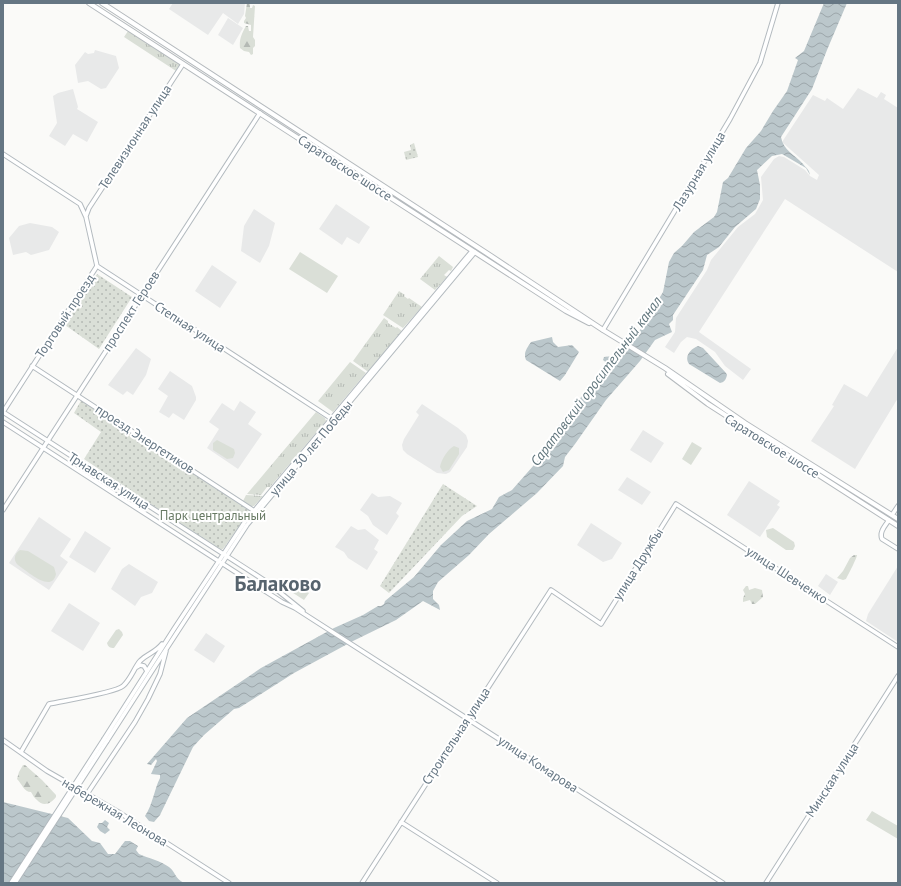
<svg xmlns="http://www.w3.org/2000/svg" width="901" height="886" font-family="'PT Sans',sans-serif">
<defs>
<pattern id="grass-tufts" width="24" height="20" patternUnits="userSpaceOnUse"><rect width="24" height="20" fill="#dadfd7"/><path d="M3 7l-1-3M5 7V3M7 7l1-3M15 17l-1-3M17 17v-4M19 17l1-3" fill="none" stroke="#b4b9b4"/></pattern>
<pattern id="forest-firs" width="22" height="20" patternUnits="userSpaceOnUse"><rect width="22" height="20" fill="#dadfd7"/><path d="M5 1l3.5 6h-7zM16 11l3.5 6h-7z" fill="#b4b9b4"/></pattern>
<pattern id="park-dots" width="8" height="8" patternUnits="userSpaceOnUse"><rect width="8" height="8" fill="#dadfd7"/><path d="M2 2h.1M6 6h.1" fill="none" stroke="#b4b9b4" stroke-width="1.8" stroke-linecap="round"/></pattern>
<pattern id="water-waves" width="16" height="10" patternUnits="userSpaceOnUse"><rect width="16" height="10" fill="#bbc7cb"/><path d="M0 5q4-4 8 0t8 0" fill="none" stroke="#9ca6aa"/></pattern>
</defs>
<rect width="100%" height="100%" fill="#fafaf8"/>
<!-- built -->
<path fill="#e8e9e9" d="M 173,3 L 245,3 L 244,14 L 238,24 L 223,13 L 208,35 L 169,9 Z
M 228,18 L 243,28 L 233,45 L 218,35 Z
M 95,50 L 116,56 L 119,68 L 106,88 L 101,89 L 88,81 L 78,83 L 75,65 L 85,52 L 88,54 L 94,53 Z
M 858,88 L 877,98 L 881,92 L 886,95 L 884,99 L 898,108 L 898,272 L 785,199 L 699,332 L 751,369 L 743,380 L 725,366 L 715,352 L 696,339 L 687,337 L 681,342 L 674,353 L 665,347 L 675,332 L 676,318 L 707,270 L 711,260 L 738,227 L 755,214 L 763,200 L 761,177 L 774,159 L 779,156 L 784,157 L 805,170 L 810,176 L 817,180 L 819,175 L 782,142 L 813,95 L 825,101 L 827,98 L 843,109 Z
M 73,89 L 78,107 L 77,109 L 98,122 L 87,142 L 73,134 L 65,146 L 49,136 L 57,123 L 53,96 L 58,93 Z
M 336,204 L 370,227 L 359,244 L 347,237 L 342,245 L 319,229 Z
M 254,209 L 275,223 L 269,246 L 260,263 L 241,251 L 244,226 Z
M 30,223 L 52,227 L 59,232 L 49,250 L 31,255 L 26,252 L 13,255 L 9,238 L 19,226 Z
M 212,265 L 237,282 L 220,308 L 195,291 Z
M 898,347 L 898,398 L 855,469 L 811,441 L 834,406 L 832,405 L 844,384 L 867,397 Z
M 136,348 L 151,359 L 146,375 L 133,395 L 127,391 L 123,395 L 108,385 Z
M 170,371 L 192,386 L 196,397 L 196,400 L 184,420 L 173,413 L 169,418 L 159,412 L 168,396 L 158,389 Z
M 240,401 L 256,412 L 248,424 L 262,434 L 238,469 L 207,448 L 219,429 L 209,422 L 222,403 L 234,411 Z
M 422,404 L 458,428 L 466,435 L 468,441 L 467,447 L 450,472 L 446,474 L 437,473 L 407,454 L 403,450 L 402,445 L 404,439 L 419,415 L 416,412 Z
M 643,430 L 664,443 L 651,463 L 630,450 Z
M 627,477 L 651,492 L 642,505 L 618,490 Z
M 749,481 L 780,501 L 777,505 L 780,507 L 760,537 L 727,515 Z
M 372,493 L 378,497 L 390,496 L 402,503 L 396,513 L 399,516 L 387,535 L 373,525 L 368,516 L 360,510 Z
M 39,517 L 71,539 L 60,556 L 68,562 L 49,590 L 9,563 Z
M 591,523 L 622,543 L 612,559 L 603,562 L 577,545 Z
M 351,526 L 358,530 L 365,529 L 379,540 L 374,549 L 378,552 L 367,570 L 348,558 L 344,552 L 335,547 Z
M 85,531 L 111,548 L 95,573 L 69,557 Z
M 129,564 L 158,582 L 152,593 L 141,597 L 135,606 L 111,589 L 122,569 Z
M 898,566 L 898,642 L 866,621 L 868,614 Z
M 826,574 L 838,582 L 830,595 L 818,586 Z
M 69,603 L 100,623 L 83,651 L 51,631 Z
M 206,633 L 225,646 L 214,663 L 194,650 Z"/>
<!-- grass -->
<path fill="url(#grass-tufts)" d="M 128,31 L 180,64 L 176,71 L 124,37 Z
M 439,256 L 453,267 L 451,271 L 449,270 L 444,275 L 447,277 L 435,290 L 420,279 Z
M 399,291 L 405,295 L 404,296 L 408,299 L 409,298 L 422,307 L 403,328 L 383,315 Z
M 384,318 L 388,321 L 388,323 L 396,328 L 397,327 L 403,332 L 370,371 L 367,371 L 353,361 Z
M 350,362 L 366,373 L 333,412 L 318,401 Z
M 316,412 L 325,418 L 326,421 L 270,487 L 267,487 L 261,495 L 247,494 Z
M 246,495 L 263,496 L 254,506 L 251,506 L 243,501 Z"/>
<!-- forest -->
<path fill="url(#forest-firs)" d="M 247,3 L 250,3 L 250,8 L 252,8 L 253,5 L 255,6 L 253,37 L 255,40 L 255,46 L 253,48 L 253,54 L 251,55 L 249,52 L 244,51 L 240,48 C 239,39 242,33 246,26 L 248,26 L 249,31 L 251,31 L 251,25 L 244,23 L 244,21 L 246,18 L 245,16 Z
M 854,555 L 857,555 C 857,558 848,575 846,579 L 843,580 L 837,578 L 843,571 L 850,558 Z
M 746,586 L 748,586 L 749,590 L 755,588 L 762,590 L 763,597 L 755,604 L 752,604 L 750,600 L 743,602 L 743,598 L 745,594 L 743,590 Z
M 23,765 L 25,765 L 42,780 L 56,795 L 56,797 C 51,804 43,807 37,800 C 34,798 33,795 31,792 C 24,792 22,784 17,779 L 19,772 Z"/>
<!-- park -->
<path fill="url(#park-dots)" d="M 414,143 L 418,157 L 406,160 L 404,152 L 411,150 L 410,145 Z
M 97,274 L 132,297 L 99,349 L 65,325 Z
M 82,399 L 249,508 L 250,511 L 223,549 L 219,550 L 84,459 L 101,432 L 74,413 Z
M 443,484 L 477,506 L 462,516 L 389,593 L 380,586 Z"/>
<!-- garden -->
<path fill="#dadfd7" d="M 300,252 L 338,276 L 327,293 L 289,269 Z
M 217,440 L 234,449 L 235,453 L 233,458 L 227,459 L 213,450 L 213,443 Z
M 692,442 L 702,448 L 691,465 L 682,459 Z
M 454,446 L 459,448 L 459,454 L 449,470 L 443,472 L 440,467 C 441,460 448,449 454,446 Z
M 773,528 L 794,542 L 795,546 L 793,550 L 786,550 L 767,537 L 766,530 Z
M 20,550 L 28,551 L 54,567 L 56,574 C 52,594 27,571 18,565 C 13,560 14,554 20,550 Z
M 295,584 L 309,593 L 304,600 L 290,591 Z
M 119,629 L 122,632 L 123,635 L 114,648 C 110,648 108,647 107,643 L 116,630 Z
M 872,811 L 898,826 L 898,839 L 866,820 Z"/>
<!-- water -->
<path fill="url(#water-waves)" d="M 824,3 L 847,3 L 827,50 L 812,89 L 781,137 C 783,150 795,155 803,164 C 807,169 809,169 810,175 L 806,168 L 782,154 L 772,156 L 757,170 L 760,185 L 760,199 L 756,209 L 735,227 L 719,247 L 707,255 L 703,270 L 673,315 L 673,320 L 669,324 L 672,332 L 655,340 L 640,361 L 606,400 L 575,444 L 565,457 L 563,466 L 537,493 L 489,534 L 469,555 L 438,582 L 433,591 L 433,599 L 439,605 L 440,610 L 423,601 L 396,620 L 353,641 L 294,673 L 239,708 L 234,709 L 204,735 L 193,747 L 160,815 L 154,822 L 149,821 L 145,816 C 153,804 154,790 160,778 L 160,775 L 151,774 L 157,761 L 156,759 L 151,765 L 147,764 L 187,718 L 261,668 L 334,628 L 363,615 L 378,606 L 381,606 L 384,604 L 385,601 L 414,577 L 441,545 L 467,521 L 492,509 L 499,497 L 512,490 L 541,457 L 548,440 L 566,416 L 601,372 L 602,368 L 608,364 L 603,360 L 604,357 L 613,356 L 640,330 L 663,292 L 669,262 L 674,253 L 682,246 L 694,232 L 714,217 L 717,212 L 723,182 L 728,178 L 746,148 L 761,131 L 773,111 L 787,91 L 798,60 L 795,58 L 804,51 Z
M 552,337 L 553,342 L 558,347 L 572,345 L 579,352 L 565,375 L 560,381 L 526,360 C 523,353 527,348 531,342 Z
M 698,346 L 703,348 L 726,373 L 727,375 C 726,379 725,382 720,383 L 689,364 C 684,357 690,349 698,346 Z
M 3,802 L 68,818 L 92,841 L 100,843 L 108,854 L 115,854 L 125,841 L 130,841 L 138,846 L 136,850 L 139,854 C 148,858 161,861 169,867 C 176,872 174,878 184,883 L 3,883 Z
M 105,820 L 109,823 L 107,827 L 110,830 L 105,834 L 100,831 L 97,827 L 99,823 L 102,823 Z"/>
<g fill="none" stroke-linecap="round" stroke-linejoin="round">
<defs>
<path id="secondary" d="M 3,154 L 80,204 L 86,217 L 97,266 L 332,419
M 86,216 L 89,208 L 183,64
M 603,330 L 730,119 L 760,63 L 778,3
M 32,366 L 256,512
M 3,412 L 267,582 L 303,611
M 3,412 L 97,266
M 3,422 L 282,602 L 295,608 L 723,883
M 3,510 L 260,113
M 892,515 L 898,506
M 889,520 C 885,526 879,532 882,539 L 898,549
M 137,667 L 140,665 L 144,666 L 147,671
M 104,739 L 174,629 L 244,523 L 472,251
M 3,740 L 47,771 L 120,813 L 229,883
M 107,741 L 150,674 L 247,525 L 475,252
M 21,752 L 49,704 C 62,701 115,693 123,686 C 131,679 134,668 140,661 C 147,654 156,652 162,644
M 87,794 L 135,722 L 148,699 L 160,674 L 166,651
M 401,822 L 497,883
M 362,883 L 551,590 L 601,624 L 676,504 L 898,647
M 766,883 L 898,676"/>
<path id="primary" d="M 89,3 L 566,311 L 589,323
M 102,3 L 491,256 L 603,330 L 665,368 L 745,423 L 898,519
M 668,374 L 708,404 L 898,526"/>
</defs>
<!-- secondary casing -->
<use href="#secondary" stroke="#b3babf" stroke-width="5.5"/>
<!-- primary casing -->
<use href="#primary" stroke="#b5babe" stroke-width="6"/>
<!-- secondary -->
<use href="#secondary" stroke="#fff" stroke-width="3.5"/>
<!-- primary -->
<use href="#primary" stroke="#fff" stroke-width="4"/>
<defs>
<path id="secondary-bridge" d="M 11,883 L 104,739
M 15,883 L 107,741"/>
</defs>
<!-- secondary-bridge casing -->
<use href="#secondary-bridge" stroke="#b3babf" stroke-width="5.5" stroke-linecap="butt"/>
<!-- secondary-bridge -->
<use href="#secondary-bridge" stroke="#fff" stroke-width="3.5"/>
</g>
<g text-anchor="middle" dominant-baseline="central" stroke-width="4" stroke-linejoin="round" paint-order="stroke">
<!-- street labels -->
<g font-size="13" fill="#657683" stroke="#fff">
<text transform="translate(135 137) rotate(-57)">Телевизионная улица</text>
<text transform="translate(345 168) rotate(33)">Саратовское шоссе</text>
<text transform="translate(699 171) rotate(-59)">Лазурная улица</text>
<text transform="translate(131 311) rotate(-57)">проспект Героев</text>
<text transform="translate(65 316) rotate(-57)">Торговый проезд</text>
<text transform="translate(190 327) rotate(33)">Степная улица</text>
<text transform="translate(145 439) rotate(33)">проезд Энергетиков</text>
<text transform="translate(772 446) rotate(32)">Саратовское шоссе</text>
<text transform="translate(311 448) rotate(-50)">улица 30 лет Победы</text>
<text transform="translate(109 481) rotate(33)">Трнавская улица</text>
<text transform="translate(638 564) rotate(-58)">улица Дружбы</text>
<text transform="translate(787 575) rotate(33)">улица Шевченко</text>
<text transform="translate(456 736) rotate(-57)">Строительная улица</text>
<text transform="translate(538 764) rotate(33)">улица Комарова</text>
<text transform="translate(832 780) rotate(-57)">Минская улица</text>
<text transform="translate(115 812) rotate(31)">набережная Леонова</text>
</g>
<!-- park labels -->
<g font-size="13" fill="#687a64" stroke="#fff">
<text x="213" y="515">Парк центральный</text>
</g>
<!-- water labels -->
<g font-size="14" font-style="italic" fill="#60757c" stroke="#fff">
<text transform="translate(596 381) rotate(-53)">Саратовский оросительный канал</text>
</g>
<!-- town labels -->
<g font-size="21" font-weight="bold" fill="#57646e" stroke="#fff">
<text x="278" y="583">Балаково</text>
</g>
</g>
<!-- border -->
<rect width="901" height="886" fill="none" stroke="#657683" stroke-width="8"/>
</svg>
